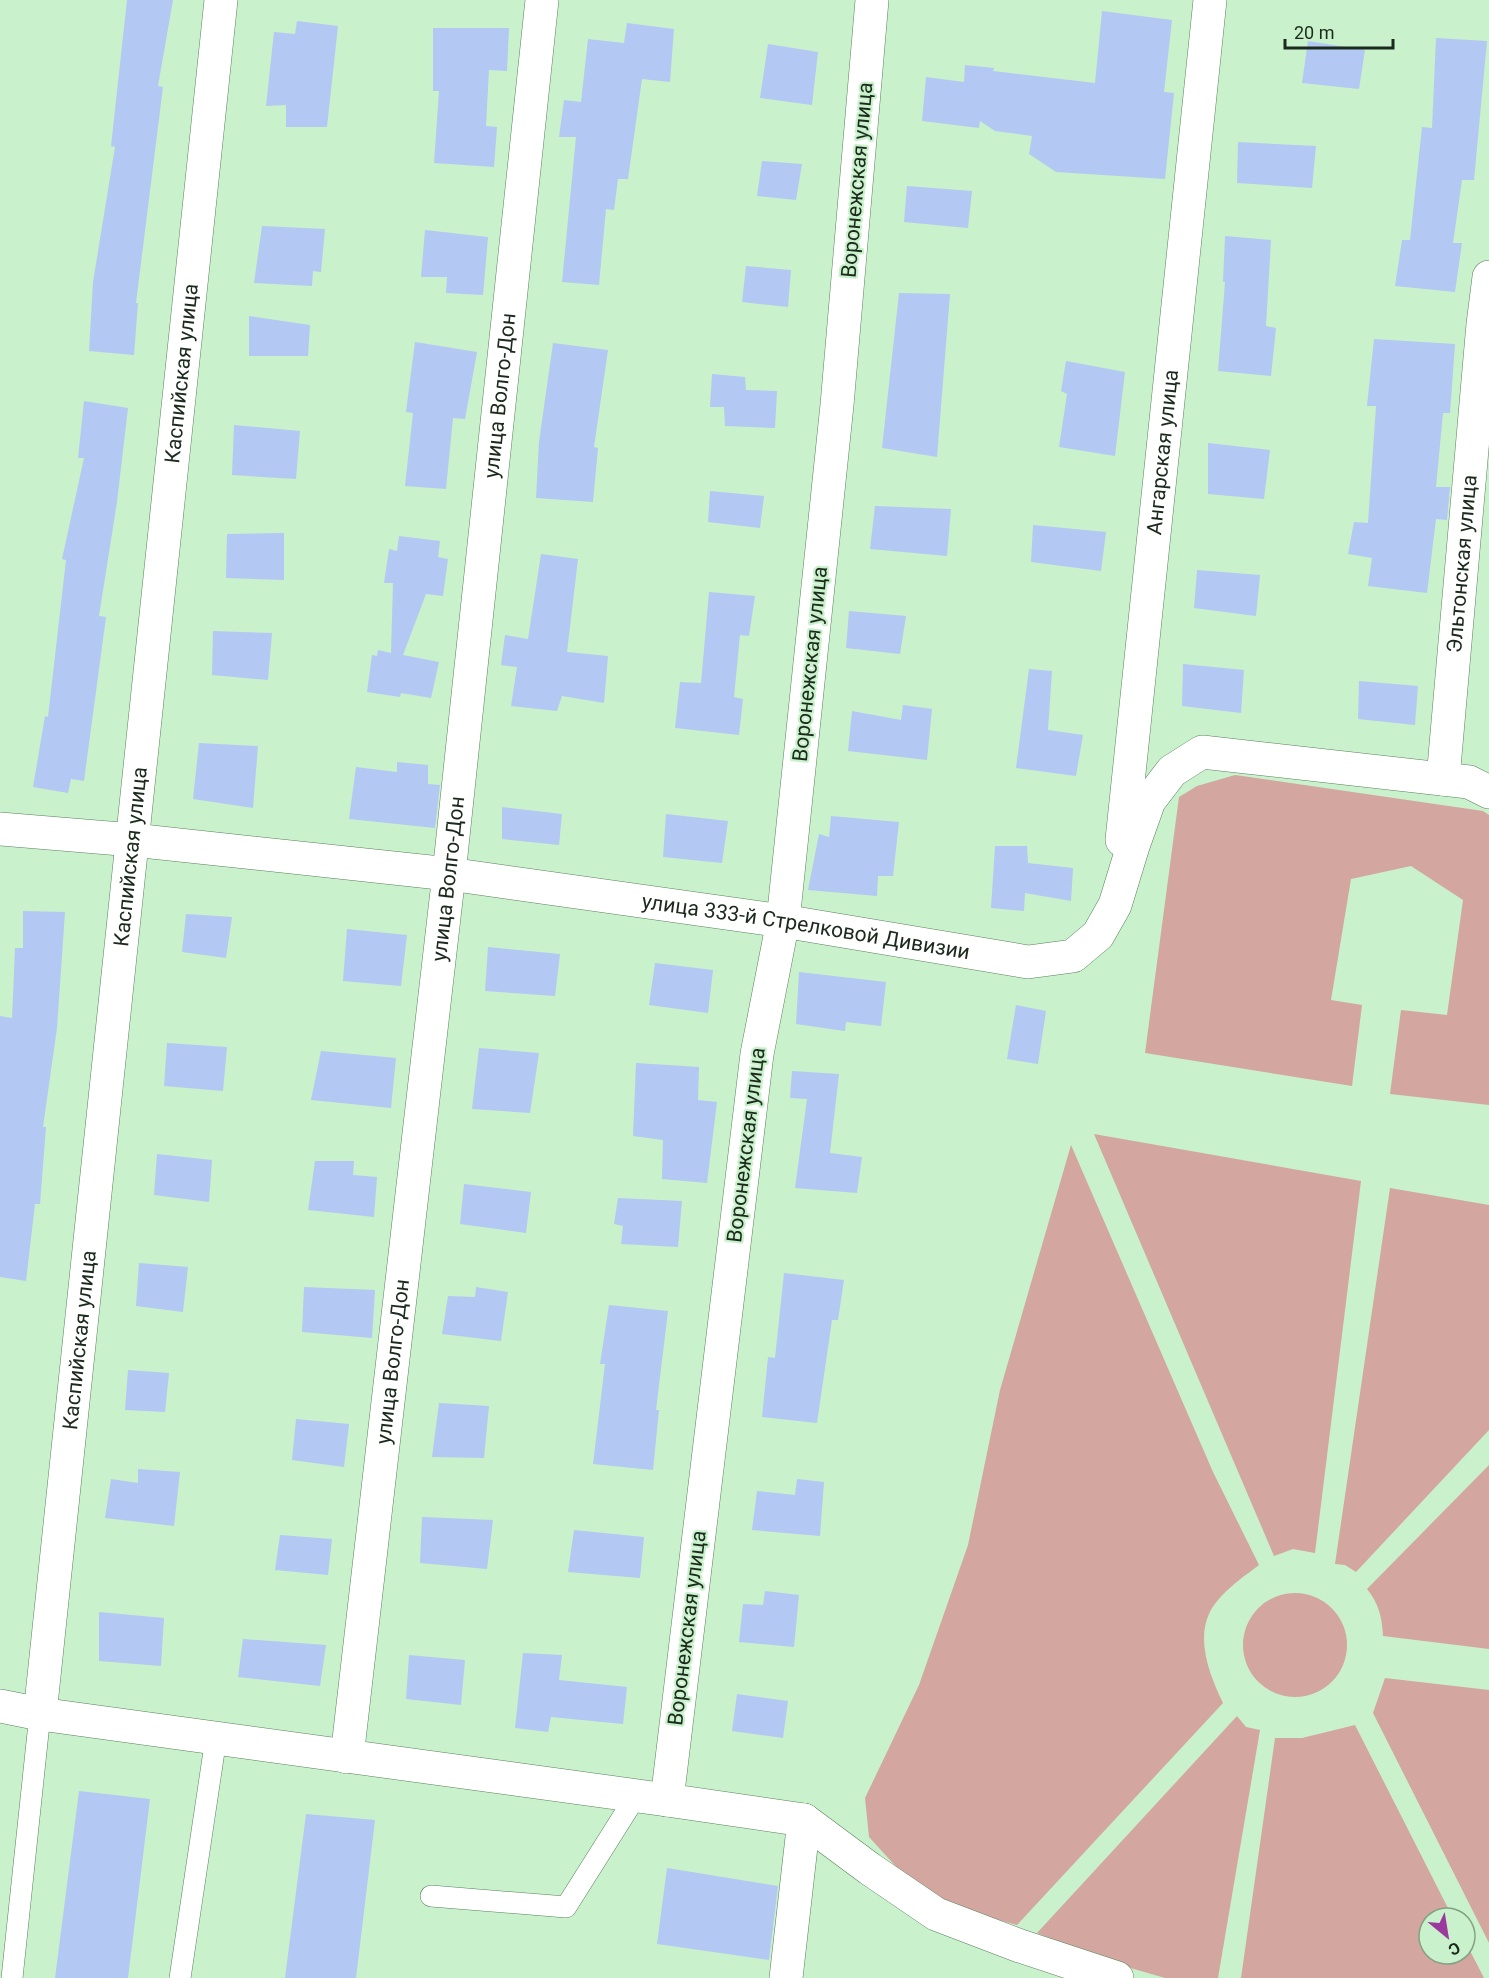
<svg xmlns="http://www.w3.org/2000/svg" width="1489" height="1978" font-family="Roboto,sans-serif">
<rect width="100%" height="100%" fill="#c9f1cb"/>
<!-- green -->
<path fill="#d4a6a0" d="M 1235,775 L 1483,811 L 1489,815 L 1489,1105 L 1390,1094 L 1401,1010 L 1447,1015 L 1463,900 L 1411,866 L 1351,879 L 1331,1000 L 1362,1005 L 1352,1086 L 1145,1053 L 1179,797 L 1197,786 Z
M 1094,1134 L 1361,1181 L 1315,1553 L 1293,1549 L 1274,1556 Z
M 1071,1145 L 1213,1472 L 1259,1565 C 1242,1578 1218,1594 1209,1614 C 1196,1642 1211,1678 1223,1703 L 1017,1925 L 951,1907 L 900,1871 L 869,1837 L 865,1798 L 919,1685 L 968,1545 L 1000,1390 Z
M 1390,1188 L 1489,1205 L 1489,1430 L 1356,1572 L 1345,1565 L 1335,1564 Z
M 1489,1465 L 1489,1649 L 1383,1636 C 1382,1617 1379,1604 1367,1589 Z
M1243 1645a52 52 0 1 1 104 0a52 52 0 1 1-104 0Z
M 1385,1678 L 1489,1690 L 1489,1943 L 1373,1713 Z
M 1237,1716 L 1246,1727 L 1260,1730 L 1218,1978 L 1165,1978 L 1110,1962 L 1037,1933 Z
M 1355,1725 L 1453,1918 L 1429,1918 L 1429,1954 L 1465,1954 L 1465,1941 L 1484,1978 L 1241,1978 L 1275,1738 L 1302,1738 Z"/>
<!-- building -->
<path fill="#b4c8f4" d="M 127,0 L 173,0 L 158,86 L 163,87 L 136,303 L 138,303 L 134,355 L 89,351 L 93,282 L 115,147 L 111,146 Z
M 1102,11 L 1172,20 L 1164,92 L 1174,93 L 1165,179 L 1056,172 L 1029,154 L 1032,136 L 995,131 L 980,121 L 979,128 L 922,121 L 926,77 L 964,82 L 965,65 L 994,68 L 993,71 L 1095,83 Z
M 297,21 L 338,26 L 327,127 L 286,127 L 286,105 L 266,106 L 274,32 L 295,34 Z
M 627,23 L 674,29 L 670,82 L 642,79 L 628,179 L 618,179 L 614,210 L 606,209 L 599,285 L 562,282 L 576,137 L 559,137 L 564,100 L 581,102 L 588,39 L 624,43 Z
M 433,28 L 509,28 L 507,71 L 489,70 L 486,126 L 497,127 L 494,167 L 434,163 L 439,91 L 433,91 Z
M 1436,38 L 1487,41 L 1474,180 L 1462,180 L 1453,243 L 1462,243 L 1455,292 L 1395,286 L 1402,240 L 1410,240 L 1422,127 L 1432,128 Z
M 1308,41 L 1365,50 L 1359,89 L 1302,83 Z
M 768,44 L 818,52 L 812,105 L 760,98 Z
M 1238,142 L 1316,146 L 1312,188 L 1237,183 Z
M 762,161 L 802,164 L 796,200 L 757,196 Z
M 907,186 L 972,191 L 968,228 L 904,222 Z
M 262,226 L 325,229 L 321,272 L 313,271 L 312,286 L 254,283 Z
M 425,230 L 488,237 L 483,295 L 446,293 L 447,277 L 421,277 Z
M 1225,236 L 1271,240 L 1266,326 L 1276,328 L 1271,376 L 1218,371 L 1225,282 L 1223,282 Z
M 746,266 L 791,270 L 788,307 L 742,302 Z
M 899,293 L 950,294 L 937,457 L 882,448 Z
M 249,316 L 310,325 L 308,356 L 249,356 Z
M 1374,339 L 1455,344 L 1450,413 L 1443,413 L 1436,487 L 1450,487 L 1447,520 L 1436,519 L 1427,593 L 1368,586 L 1372,558 L 1348,554 L 1354,522 L 1368,523 L 1376,406 L 1367,406 Z
M 415,342 L 477,352 L 465,419 L 453,418 L 446,489 L 405,486 L 413,413 L 406,412 Z
M 553,343 L 608,350 L 594,447 L 598,448 L 593,502 L 536,498 L 539,442 Z
M 1066,361 L 1125,372 L 1115,456 L 1059,447 L 1067,394 L 1061,391 Z
M 712,374 L 745,377 L 746,390 L 777,391 L 775,428 L 725,426 L 724,407 L 710,407 Z
M 84,401 L 128,408 L 117,502 L 99,616 L 106,617 L 84,781 L 71,779 L 68,793 L 33,787 L 45,716 L 48,717 L 66,560 L 62,559 L 84,458 L 78,458 Z
M 234,425 L 300,431 L 296,479 L 232,475 Z
M 1208,443 L 1270,450 L 1264,499 L 1208,494 Z
M 710,491 L 764,496 L 760,528 L 708,522 Z
M 875,506 L 951,509 L 947,556 L 870,549 Z
M 1033,525 L 1106,532 L 1101,571 L 1031,562 Z
M 284,533 L 284,580 L 226,578 L 227,534 Z
M 399,536 L 440,541 L 438,557 L 448,559 L 443,596 L 426,594 L 403,655 L 439,662 L 431,698 L 401,693 L 400,697 L 367,692 L 372,655 L 377,656 L 378,650 L 391,653 L 393,583 L 384,583 L 389,549 L 397,551 Z
M 541,554 L 578,559 L 567,652 L 608,656 L 604,703 L 562,696 L 557,711 L 511,706 L 517,667 L 501,665 L 505,635 L 528,639 Z
M 1197,570 L 1260,575 L 1256,616 L 1194,608 Z
M 709,592 L 755,596 L 749,636 L 740,635 L 734,697 L 743,699 L 739,735 L 675,728 L 680,682 L 701,683 Z
M 849,611 L 906,616 L 900,654 L 846,648 Z
M 213,631 L 272,633 L 268,680 L 212,675 Z
M 1183,664 L 1244,670 L 1241,713 L 1182,706 Z
M 1029,669 L 1052,671 L 1048,730 L 1083,735 L 1076,776 L 1016,768 Z
M 1359,681 L 1418,686 L 1415,725 L 1358,719 Z
M 903,705 L 932,709 L 927,760 L 848,751 L 852,711 L 901,720 Z
M 199,743 L 258,746 L 253,808 L 193,799 Z
M 397,762 L 428,765 L 428,784 L 440,785 L 435,828 L 349,819 L 356,767 L 397,772 Z
M 502,807 L 562,814 L 559,845 L 502,839 Z
M 666,814 L 728,821 L 722,863 L 663,857 Z
M 831,816 L 899,822 L 893,876 L 878,876 L 877,896 L 808,890 L 819,834 L 829,837 Z
M 995,846 L 1027,846 L 1028,863 L 1073,868 L 1071,901 L 1025,893 L 1024,911 L 991,908 Z
M 23,911 L 65,912 L 57,1028 L 43,1127 L 46,1127 L 40,1204 L 35,1204 L 26,1281 L 0,1277 L 0,1016 L 12,1018 L 15,948 L 23,948 Z
M 186,914 L 232,917 L 226,958 L 182,952 Z
M 347,929 L 407,935 L 401,986 L 343,981 Z
M 488,947 L 560,954 L 555,996 L 485,991 Z
M 655,963 L 713,970 L 708,1013 L 649,1005 Z
M 799,972 L 886,982 L 881,1026 L 846,1022 L 845,1031 L 796,1024 Z
M 1016,1005 L 1046,1011 L 1038,1064 L 1007,1059 Z
M 167,1043 L 227,1047 L 223,1091 L 164,1086 Z
M 479,1048 L 539,1053 L 530,1113 L 472,1109 Z
M 321,1051 L 396,1058 L 391,1108 L 311,1100 Z
M 636,1063 L 699,1067 L 698,1100 L 717,1102 L 707,1183 L 662,1179 L 663,1140 L 633,1136 Z
M 792,1071 L 839,1074 L 830,1153 L 862,1157 L 857,1193 L 795,1188 L 807,1099 L 790,1098 Z
M 157,1154 L 212,1160 L 209,1202 L 154,1195 Z
M 315,1161 L 354,1161 L 353,1175 L 377,1177 L 374,1217 L 308,1210 Z
M 464,1184 L 531,1192 L 526,1233 L 460,1224 Z
M 618,1198 L 682,1201 L 678,1247 L 621,1244 L 623,1226 L 614,1224 Z
M 139,1263 L 188,1267 L 183,1312 L 136,1306 Z
M 784,1273 L 844,1280 L 838,1320 L 832,1320 L 817,1423 L 762,1417 L 768,1357 L 775,1358 Z
M 304,1287 L 375,1290 L 372,1338 L 302,1332 Z
M 476,1287 L 508,1292 L 501,1341 L 442,1334 L 448,1296 L 475,1297 Z
M 609,1305 L 668,1311 L 656,1410 L 659,1410 L 653,1470 L 593,1464 L 605,1364 L 600,1364 Z
M 128,1370 L 169,1373 L 165,1412 L 125,1410 Z
M 439,1403 L 489,1406 L 484,1458 L 432,1457 Z
M 296,1419 L 349,1424 L 344,1467 L 292,1460 Z
M 138,1469 L 180,1472 L 174,1526 L 105,1518 L 111,1479 L 138,1483 Z
M 797,1479 L 824,1482 L 820,1536 L 752,1530 L 757,1491 L 795,1495 Z
M 422,1517 L 493,1520 L 487,1569 L 420,1563 Z
M 574,1530 L 644,1537 L 640,1578 L 568,1572 Z
M 280,1535 L 332,1539 L 328,1575 L 275,1570 Z
M 765,1591 L 799,1595 L 794,1647 L 739,1642 L 743,1604 L 763,1605 Z
M 99,1612 L 164,1618 L 161,1666 L 99,1661 Z
M 243,1639 L 326,1645 L 320,1686 L 238,1677 Z
M 523,1653 L 562,1655 L 559,1680 L 627,1687 L 623,1724 L 551,1717 L 548,1732 L 515,1728 Z
M 409,1655 L 465,1660 L 461,1705 L 406,1699 Z
M 737,1694 L 788,1701 L 783,1738 L 732,1731 Z
M 79,1791 L 150,1799 L 128,1978 L 55,1978 Z
M 306,1814 L 375,1820 L 356,1978 L 285,1978 Z
M 667,1868 L 778,1886 L 769,1960 L 657,1944 Z"/>
<g fill="none" stroke-linecap="round" stroke-linejoin="round">
<defs>
<path id="lane" d="M 431,1896 L 566,1907 L 636,1796
M 12,1978 L 40,1714
M 180,1978 L 216,1738"/>
<g id="street">
<path d="M 872,0 L 837,405 L 783,921 L 757,1054 L 667,1800 L 804,1820 L 870,1869 L 936,1914 L 1020,1946 L 1117,1978"/>
<path id="s1" d="M 1443,779 L 1483,324 L 1489,277"/>
<path id="s2" d="M 0,829 L 133,840 L 449,874 L 783,921 L 1028,962 L 1073,956 L 1098,935 L 1115,905 L 1133,846 L 1149,801 L 1172,771 L 1202,752 L 1469,782 L 1489,792"/>
<path id="s3" d="M 1122,840 L 1210,0"/>
<path d="M 0,1706 L 40,1714 L 667,1800"/>
<path id="s4" d="M 40,1714 L 221,0"/>
<path id="s5" d="M 347,1757 L 449,874 L 542,0"/>
<path d="M 786,1978 L 804,1820"/>
</g>
</defs>
<!-- lane casing -->
<use href="#lane" stroke="#5b805e" stroke-width="22"/>
<!-- street casing -->
<use href="#street" stroke="#5b805e" stroke-width="34"/>
<!-- lane -->
<use href="#lane" stroke="#fff" stroke-width="21"/>
<!-- street -->
<use href="#street" stroke="#fff" stroke-width="33"/>
</g>
<g text-anchor="middle" dominant-baseline="central" stroke-width="4.5" stroke-linejoin="round" paint-order="stroke">
<!-- street labels -->
<g font-size="21" fill="#1b2a1c" stroke="#c9f1cb">
<text transform="translate(857 180) rotate(-85)">Воронежская улица</text>
<text stroke="none"><textPath href="#s4" startOffset="1348">Каспийская улица</textPath></text>
<text stroke="none"><textPath href="#s5" startOffset="1370">улица Волго-Дон</textPath></text>
<text stroke="none"><textPath href="#s3" startOffset="390">Ангарская улица</textPath></text>
<text stroke="none"><textPath href="#s1" startOffset="216">Эльтонская улица</textPath></text>
<text transform="translate(810 664) rotate(-84)">Воронежская улица</text>
<text stroke="none"><textPath href="#s4" startOffset="862">Каспийская улица</textPath></text>
<text stroke="none"><textPath href="#s5" startOffset="884">улица Волго-Дон</textPath></text>
<text stroke="none"><textPath href="#s2" startOffset="812">улица 333-й Стрелковой Дивизии</textPath></text>
<text transform="translate(746 1145) rotate(-83)">Воронежская улица</text>
<text stroke="none"><textPath href="#s4" startOffset="376">Каспийская улица</textPath></text>
<text stroke="none"><textPath href="#s5" startOffset="398">улица Волго-Дон</textPath></text>
<text transform="translate(687 1628) rotate(-83)">Воронежская улица</text>
</g>
</g>
<!-- north arrow -->
<g transform="translate(1447 1936) rotate(150)"><circle r="28" fill="#c9f1cb" stroke="#83a185" stroke-width="1.5"/>
<path d="M0-4.5L10 22L0 15L-10 22Z" fill="#9b399f"/>
<text y="-9" font-size="16" font-weight="bold" text-anchor="middle" fill="#1b2a1c">С</text>
</g>
<!-- scale -->
<path d="M1285 39v9h108v-9" fill="none" stroke="#1b2a1c" stroke-width="3"/>
<text x="1294" y="39" font-size="18" fill="#1b2a1c" stroke="#c9f1cb" stroke-width="4.5" paint-order="stroke">20 m</text>
</svg>
